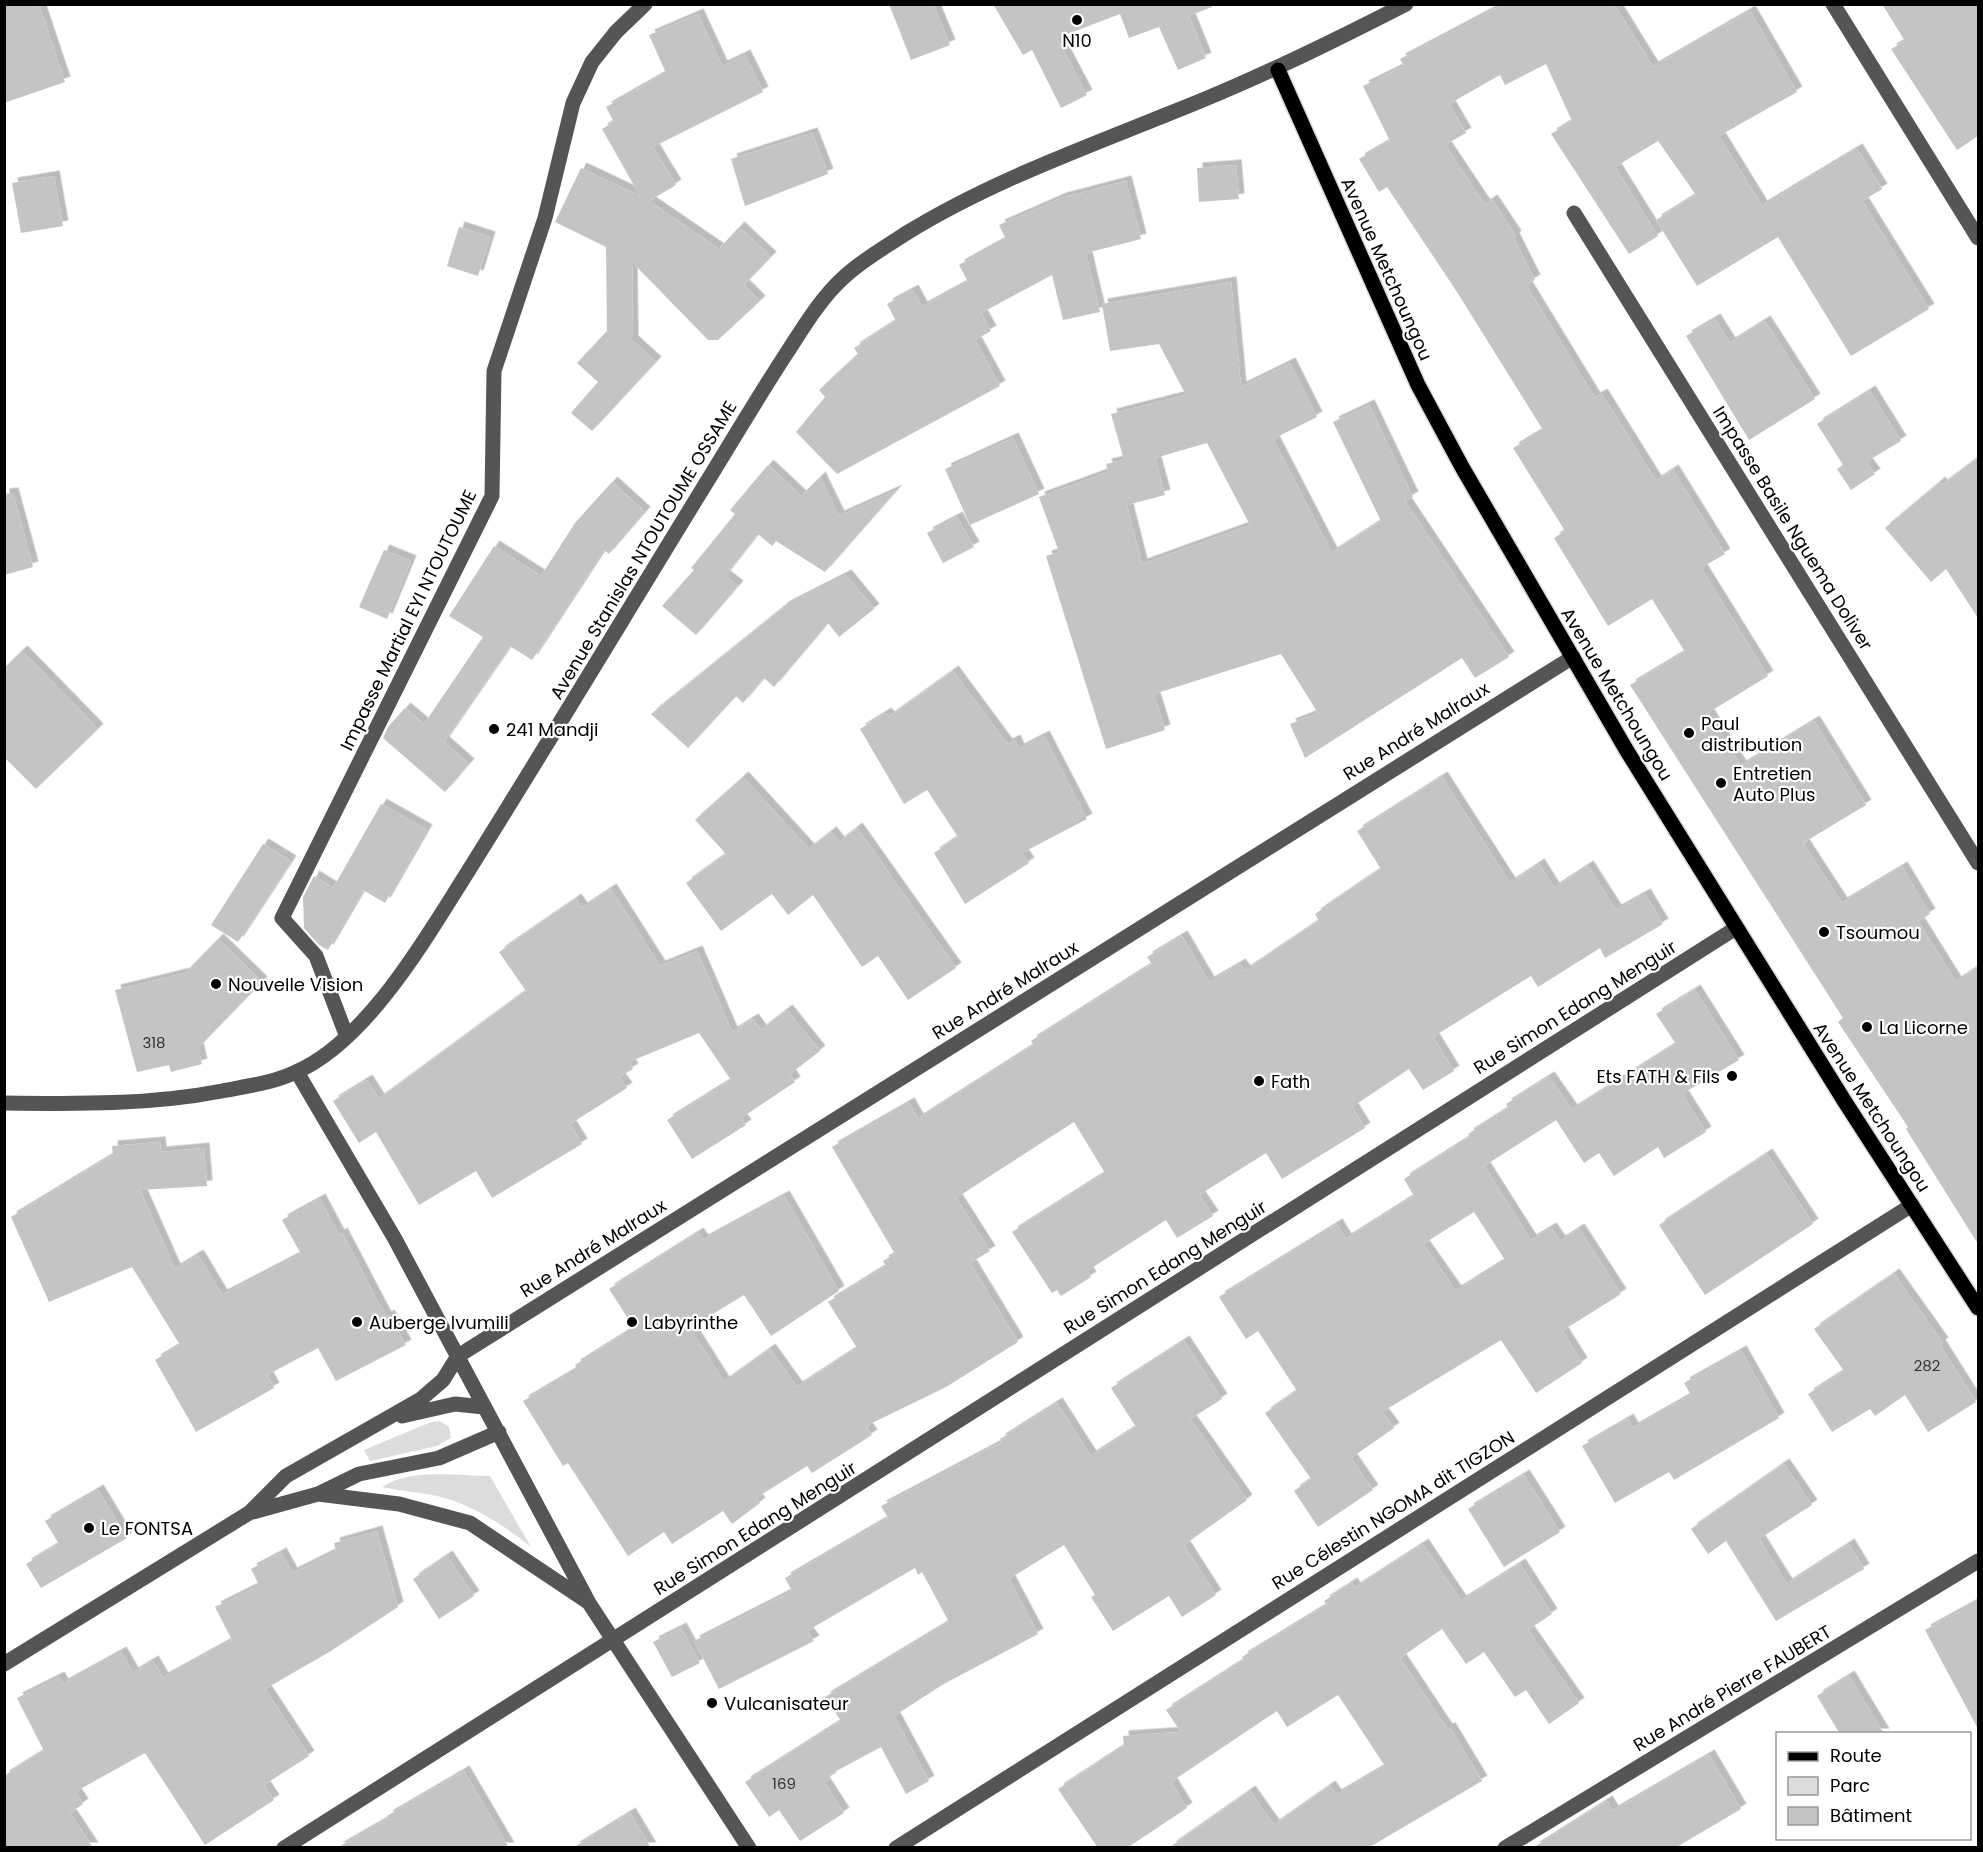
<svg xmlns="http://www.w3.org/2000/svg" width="1983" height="1852" font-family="Poppins,sans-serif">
<defs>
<filter id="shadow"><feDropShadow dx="5.5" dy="-5.5" stdDeviation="0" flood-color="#0004"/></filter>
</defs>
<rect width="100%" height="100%" fill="#fff"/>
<!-- green -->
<path fill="#dcdcdc" d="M 440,1421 L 449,1427 L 451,1438 L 437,1446 L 370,1461 L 364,1450 L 431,1422 Z
M 490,1476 L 531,1547 C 504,1525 471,1504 437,1496 C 419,1492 400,1491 382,1487 C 411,1468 457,1476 490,1476 Z"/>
<!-- building -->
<path fill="#c4c4c4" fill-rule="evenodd" filter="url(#shadow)" d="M 4,4 L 39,4 L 65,82 L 4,103 Z
M 889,4 L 933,4 L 950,45 L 911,60 Z
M 993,4 L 1211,4 L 1212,7 L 1189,16 L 1206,58 L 1178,70 L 1159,27 L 1129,38 L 1120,14 L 1057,38 L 1087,95 L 1061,108 L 1032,50 L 1023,55 Z
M 1504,4 L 1614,4 L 1653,67 L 1750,11 L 1797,92 L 1719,136 L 1762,206 L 1857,149 L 1882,189 L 1862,201 L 1929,309 L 1851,356 L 1778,237 L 1697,286 L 1656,220 L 1696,195 L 1658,141 L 1615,167 L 1658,236 L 1629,254 L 1551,134 L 1572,121 L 1546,64 L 1505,85 L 1500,75 L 1449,104 L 1466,133 L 1445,145 L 1485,205 L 1492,200 L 1516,236 L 1514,238 L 1535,280 L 1526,285 L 1595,398 L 1602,394 L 1656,481 L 1673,470 L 1725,554 L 1701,568 L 1768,676 L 1708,713 L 1741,766 L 1814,721 L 1866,805 L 1803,843 L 1842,903 L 1902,867 L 1930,914 L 1918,921 L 1956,982 L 1978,967 L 1978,1244 L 1906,1129 L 1908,1127 L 1838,1022 L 1843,1018 L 1630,685 L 1685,652 L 1652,599 L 1608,626 L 1554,538 L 1565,531 L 1513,448 L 1543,430 L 1457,292 L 1387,187 L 1379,192 L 1359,159 L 1390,141 L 1363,86 L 1404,66 L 1400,59 Z
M 1882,4 L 1978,4 L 1978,136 L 1957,150 L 1891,49 L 1905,41 Z
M 698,14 L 722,66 L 745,55 L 763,92 L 653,147 L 676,185 L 649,201 L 719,249 L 739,227 L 771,257 L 744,285 L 760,301 L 718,340 L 708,340 L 632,262 L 633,341 L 656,362 L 592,431 L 571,413 L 598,382 L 577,363 L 607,331 L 606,247 L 555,222 L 581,168 L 640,196 L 602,129 L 614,122 L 606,107 L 666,73 L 649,35 Z
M 812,133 L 828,174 L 745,206 L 731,159 Z
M 1236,165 L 1239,199 L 1199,202 L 1197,168 Z
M 54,176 L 63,226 L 21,233 L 12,183 Z
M 1126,181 L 1141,239 L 1086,253 L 1100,312 L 1063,320 L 1052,275 L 981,313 L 991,331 L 975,340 L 1000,386 L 837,474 L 796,432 L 825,397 L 819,390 L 858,354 L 854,348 L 896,321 L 887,304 L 913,290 L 922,307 L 968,282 L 959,265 L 1006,239 L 999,225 L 1061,198 Z
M 459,227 L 490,237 L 478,276 L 447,266 Z
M 1231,282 L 1241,387 L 1290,363 L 1317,417 L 1273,439 L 1332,553 L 1381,521 L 1333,422 L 1369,405 L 1413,497 L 1405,501 L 1509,657 L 1475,678 L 1462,658 L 1305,758 L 1290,724 L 1318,713 L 1281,654 L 1154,694 L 1165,730 L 1106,749 L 1046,556 L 1059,552 L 1039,497 L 1108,472 L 1106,464 L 1124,460 L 1111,414 L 1186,395 L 1159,344 L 1110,351 L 1102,304 ZM 1207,443 L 1250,525 L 1142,564 L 1127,505 L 1165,495 L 1155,458 Z
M 1715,319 L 1730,343 L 1765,321 L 1815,399 L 1749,440 L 1686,336 Z
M 1870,391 L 1901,441 L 1866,462 L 1875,474 L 1851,490 L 1837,469 L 1843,465 L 1817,424 Z
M 1013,438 L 1039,494 L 970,525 L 945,469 Z
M 1978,458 L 1978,618 L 1946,569 L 1931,582 L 1885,528 L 1940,482 L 1942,485 Z
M 768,465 L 801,496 L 820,477 L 839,516 L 897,490 L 825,572 L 776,541 L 772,546 L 758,534 L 725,576 L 738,586 L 696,635 L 662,606 L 694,570 L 691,568 L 735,514 L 730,510 Z
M 612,482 L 645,512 L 609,554 L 604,550 L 532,660 L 510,646 L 444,742 L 469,764 L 445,792 L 383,738 L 388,727 L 405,708 L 424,724 L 483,637 L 449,616 L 494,546 L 541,576 L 575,523 Z
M 13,493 L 33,567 L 4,575 L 4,494 Z
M 957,517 L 974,547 L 943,563 L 927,533 Z
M 384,550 L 411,561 L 387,619 L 359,607 Z
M 846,575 L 874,609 L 839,637 L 828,623 L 774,687 L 764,678 L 743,703 L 736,696 L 688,748 L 651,714 L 785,606 Z
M 22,651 L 98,729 L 36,789 L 4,757 L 4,668 Z
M 953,671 L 1007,744 L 1015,740 L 1019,749 L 1044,736 L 1087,819 L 1022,853 L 1029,863 L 965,904 L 934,853 L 958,837 L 927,790 L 904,804 L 860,729 L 886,713 L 889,717 Z
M 743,777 L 809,849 L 831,832 L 839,842 L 857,828 L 956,968 L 908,1000 L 878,956 L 862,967 L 813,895 L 788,915 L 772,894 L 721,931 L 686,883 L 726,854 L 695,820 Z
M 1442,777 L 1510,883 L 1539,864 L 1554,888 L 1588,866 L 1616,910 L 1645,894 L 1663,924 L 1605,958 L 1600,948 L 1538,987 L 1531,976 L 1433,1037 L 1454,1071 L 1423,1090 L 1409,1069 L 1352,1107 L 1365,1128 L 1282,1179 L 1266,1153 L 1199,1195 L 1213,1216 L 1177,1238 L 1166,1220 L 1087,1271 L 1091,1277 L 1061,1296 L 1057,1290 L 1052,1293 L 1012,1232 L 1105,1173 L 1074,1122 L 956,1198 L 990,1251 L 970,1263 L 1018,1342 L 946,1387 L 866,1426 L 872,1435 L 812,1473 L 807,1466 L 756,1498 L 760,1503 L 732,1524 L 723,1511 L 672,1544 L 664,1532 L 628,1556 L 568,1463 L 563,1466 L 523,1401 L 577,1369 L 575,1365 L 634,1328 L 609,1289 L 698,1233 L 703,1240 L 784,1196 L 839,1291 L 771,1336 L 744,1295 L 690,1328 L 724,1382 L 770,1349 L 797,1387 L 857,1348 L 828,1302 L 886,1266 L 883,1261 L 895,1254 L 832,1147 L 909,1103 L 918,1119 L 1034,1045 L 1031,1041 L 1152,964 L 1147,957 L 1182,936 L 1209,982 L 1240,964 L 1245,971 L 1319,921 L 1315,914 L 1381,869 L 1357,831 Z
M 381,804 L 427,830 L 385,903 L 363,890 L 328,950 L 319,945 L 304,928 L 303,897 L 314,876 L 333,888 Z
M 263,844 L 291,861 L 238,942 L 211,925 Z
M 611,889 L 660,966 L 697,951 L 732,1032 L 753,1019 L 761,1030 L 787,1010 L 820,1051 L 790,1074 L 795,1082 L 741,1118 L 746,1125 L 692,1159 L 667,1120 L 731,1080 L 699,1033 L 629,1062 L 633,1069 L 619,1077 L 627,1088 L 570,1124 L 582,1144 L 492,1198 L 476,1171 L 419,1205 L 376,1132 L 359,1143 L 333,1101 L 367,1080 L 379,1099 L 526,991 L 499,952 L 576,899 L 582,908 Z
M 218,939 L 262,982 L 198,1048 L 202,1064 L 171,1072 L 169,1065 L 137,1072 L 115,990 L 185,973 Z
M 1695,990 L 1739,1060 L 1682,1094 L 1706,1132 L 1664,1158 L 1658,1147 L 1614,1176 L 1599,1153 L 1584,1163 L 1556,1120 L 1676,1044 L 1656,1014 Z
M 1549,1077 L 1572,1110 L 1484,1166 L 1531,1240 L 1551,1228 L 1560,1241 L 1579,1229 L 1621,1294 L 1562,1331 L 1582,1363 L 1536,1393 L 1501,1340 L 1382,1412 L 1394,1428 L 1351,1458 L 1373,1490 L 1318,1527 L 1294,1491 L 1311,1479 L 1265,1413 L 1297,1391 L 1258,1331 L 1246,1339 L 1219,1297 L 1337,1224 L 1346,1239 L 1414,1196 L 1404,1179 L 1470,1137 L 1468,1134 L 1509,1108 L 1506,1104 ZM 1474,1212 L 1505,1260 L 1456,1291 L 1423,1244 Z
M 160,1142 L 161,1152 L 204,1148 L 207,1186 L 140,1190 L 175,1269 L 198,1255 L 222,1295 L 301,1254 L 282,1220 L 320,1199 L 339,1235 L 342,1233 L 386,1317 L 389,1315 L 406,1345 L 336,1381 L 318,1348 L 267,1375 L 274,1388 L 196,1432 L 155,1360 L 180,1345 L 132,1267 L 49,1302 L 11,1217 L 113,1155 L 112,1146 Z
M 1767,1154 L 1813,1224 L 1705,1295 L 1659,1225 Z
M 1894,1274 L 1943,1343 L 1940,1345 L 1976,1402 L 1928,1432 L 1905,1395 L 1875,1416 L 1870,1409 L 1832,1432 L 1808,1394 L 1844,1371 L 1814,1329 Z
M 1184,1341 L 1222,1399 L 1190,1419 L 1247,1500 L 1184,1545 L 1216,1595 L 1182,1617 L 1169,1596 L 1113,1631 L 1091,1597 L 1095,1595 L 1064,1545 L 1009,1579 L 1038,1634 L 942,1685 L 894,1716 L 929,1781 L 906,1794 L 881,1747 L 829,1775 L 831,1778 L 824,1782 L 844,1813 L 800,1841 L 779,1810 L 769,1817 L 745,1782 L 841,1721 L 825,1697 L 949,1622 L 922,1572 L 918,1575 L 915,1568 L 807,1631 L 814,1641 L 719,1689 L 694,1641 L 792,1591 L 785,1578 L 888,1518 L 881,1506 L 1002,1442 L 1000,1439 L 1057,1403 L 1091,1456 L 1136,1427 L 1111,1388 Z
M 1741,1351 L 1779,1418 L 1674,1480 L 1669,1472 L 1615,1503 L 1582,1446 L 1628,1419 L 1633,1428 L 1691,1395 L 1684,1383 Z
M 1784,1464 L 1812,1505 L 1759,1539 L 1787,1584 L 1849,1544 L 1864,1569 L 1776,1621 L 1726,1541 L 1708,1554 L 1691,1529 Z
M 1524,1475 L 1560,1532 L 1504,1567 L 1468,1509 Z
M 98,1490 L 127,1538 L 41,1588 L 26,1564 L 59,1544 L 45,1521 Z
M 377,1531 L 398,1607 L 331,1651 L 265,1689 L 309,1756 L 264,1785 L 274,1800 L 205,1845 L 145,1753 L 75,1792 L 83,1804 L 70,1813 L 93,1848 L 4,1848 L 4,1776 L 44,1751 L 17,1698 L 59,1677 L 63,1684 L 121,1652 L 133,1673 L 153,1661 L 163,1678 L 232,1640 L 215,1607 L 259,1585 L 251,1569 L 281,1553 L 292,1573 L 336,1551 L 334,1543 Z
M 1423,1544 L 1461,1601 L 1520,1564 L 1552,1614 L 1528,1630 L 1579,1703 L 1549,1724 L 1526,1690 L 1515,1697 L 1484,1652 L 1466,1664 L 1442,1629 L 1400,1658 L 1447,1729 L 1450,1728 L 1482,1781 L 1368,1848 L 1170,1847 L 1250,1791 L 1274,1825 L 1330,1786 L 1336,1795 L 1385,1766 L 1338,1695 L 1287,1727 L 1277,1711 L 1171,1782 L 1187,1808 L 1127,1848 L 1098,1848 L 1058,1789 L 1124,1746 L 1123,1736 L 1181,1732 L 1166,1710 L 1244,1660 L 1242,1657 L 1327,1605 L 1324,1601 L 1352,1583 L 1355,1588 Z
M 447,1556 L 474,1596 L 439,1619 L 413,1579 Z
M 1978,1601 L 1978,1729 L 1925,1630 Z
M 681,1628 L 700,1663 L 672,1677 L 653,1642 Z
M 1849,1676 L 1884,1734 L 1840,1734 L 1817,1696 Z
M 1709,1755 L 1741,1809 L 1675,1848 L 1533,1848 L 1607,1801 L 1613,1811 Z
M 464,1771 L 509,1848 L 337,1848 L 389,1818 L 387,1816 Z
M 630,1813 L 651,1848 L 573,1848 Z"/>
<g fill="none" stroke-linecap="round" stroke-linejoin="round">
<defs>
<path id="major" d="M 1278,70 L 1418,385 L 1462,467 L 1627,751 L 1845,1102 L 1978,1308"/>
</defs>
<!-- major casing -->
<use href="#major" stroke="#dbdbdb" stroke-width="18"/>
<!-- minor -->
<path stroke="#555" stroke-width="15" d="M 1833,4 L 1978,238
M 1574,213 L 1978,863
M 347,1037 L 316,956 L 282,918 L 492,496 L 494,371 L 545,218 L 573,103 L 592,62 L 616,32 L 645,4
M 297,1072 L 395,1239 L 589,1603 L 749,1848
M 4,1103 C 78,1104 150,1105 222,1091 C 247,1086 273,1083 296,1072 C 365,1042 423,943 462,881 C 548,744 631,605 716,467 C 739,429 762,391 786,354 C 803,328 820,299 843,278 C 862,260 884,248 905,234 C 989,182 1082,149 1173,112 C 1253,81 1330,43 1406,4
M 402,1416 L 455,1404 L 484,1407
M 318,1494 L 399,1504 L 470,1523 L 588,1602
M 249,1513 L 286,1476 L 421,1399 L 443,1380 L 458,1356 L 1573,657
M 4,1664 L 249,1513 L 318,1494 L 359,1474 L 439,1458 L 499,1432
M 284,1848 L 1736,928
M 896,1848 L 1912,1205
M 1505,1848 L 1978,1561"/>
<!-- major -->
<use href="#major" stroke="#000" stroke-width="15"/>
</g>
<!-- markers -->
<g fill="#000" stroke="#fff" stroke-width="2">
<circle cx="1077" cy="20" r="6"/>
<circle cx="494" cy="729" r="6"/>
<circle cx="1689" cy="733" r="6"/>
<circle cx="1721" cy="783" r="6"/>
<circle cx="1824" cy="932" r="6"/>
<circle cx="216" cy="984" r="6"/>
<circle cx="1867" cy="1027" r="6"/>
<circle cx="1732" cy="1076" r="6"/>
<circle cx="1259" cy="1081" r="6"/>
<circle cx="357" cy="1322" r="6"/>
<circle cx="632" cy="1322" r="6"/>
<circle cx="89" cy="1528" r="6"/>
<circle cx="712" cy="1703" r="6"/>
</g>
<g text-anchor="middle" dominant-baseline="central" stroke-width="4.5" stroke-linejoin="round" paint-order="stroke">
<!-- number labels -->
<g font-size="15" fill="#313131">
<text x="154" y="1042">318</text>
<text x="1927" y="1365">282</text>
<text x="784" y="1783">169</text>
</g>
<!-- poi labels -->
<g font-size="18" fill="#000" stroke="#fff" text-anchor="start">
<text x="1077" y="40" text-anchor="middle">N10</text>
<text x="1701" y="723">Paul<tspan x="1701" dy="21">distribution</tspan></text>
<text x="506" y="729">241 Mandji</text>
<text x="1733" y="773">Entretien<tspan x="1733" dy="21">Auto Plus</tspan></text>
<text x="1836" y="932">Tsoumou</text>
<text x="228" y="984">Nouvelle Vision</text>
<text x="1879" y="1027">La Licorne</text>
<text x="1720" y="1076" text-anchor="end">Ets FATH &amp; Fils</text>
<text x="1271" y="1081">Fath</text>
<text x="369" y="1322">Auberge Ivumili</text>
<text x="644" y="1322">Labyrinthe</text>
<text x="101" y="1528">Le FONTSA</text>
<text x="724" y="1703">Vulcanisateur</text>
</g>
<!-- street labels -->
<g font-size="18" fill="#000" stroke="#fff">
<text transform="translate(1387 269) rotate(66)">Avenue Metchoungou</text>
<text transform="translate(1793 528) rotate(58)">Impasse Basile Nguema Doliver</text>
<text transform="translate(643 550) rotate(-59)">Avenue Stanislas NTOUTOUME OSSAME</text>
<text transform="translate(408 620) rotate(-64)">Impasse Martial EYI NTOUTOUME</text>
<text transform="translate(1617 694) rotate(59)">Avenue Metchoungou</text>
<text transform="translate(1416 731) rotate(-32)">Rue André Malraux</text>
<text transform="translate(1005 990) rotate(-32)">Rue André Malraux</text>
<text transform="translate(1575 1007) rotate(-32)">Rue Simon Edang Menguir</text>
<text transform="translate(1872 1107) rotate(57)">Avenue Metchoungou</text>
<text transform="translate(593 1248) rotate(-32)">Rue André Malraux</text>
<text transform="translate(1165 1267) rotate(-32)">Rue Simon Edang Menguir</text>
<text transform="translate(1393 1510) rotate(-32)">Rue Célestin NGOMA dit TIGZON</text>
<text transform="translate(755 1528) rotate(-32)">Rue Simon Edang Menguir</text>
<text transform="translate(1732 1688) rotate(-31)">Rue André Pierre FAUBERT</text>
</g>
</g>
<!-- border -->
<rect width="1983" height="1852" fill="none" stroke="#000000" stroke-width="12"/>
<!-- legend -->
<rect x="1776" y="1732" width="195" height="108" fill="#ffffff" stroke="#999999" stroke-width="1.5"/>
<rect x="1788" y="1752" width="30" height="9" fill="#000000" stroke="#999999" stroke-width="1.5"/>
<text x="1830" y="1762" font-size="18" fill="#000000">Route</text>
<rect x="1788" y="1777" width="30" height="18" fill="#dcdcdc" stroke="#999999" stroke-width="1.5"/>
<text x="1830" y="1792" font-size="18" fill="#000000">Parc</text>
<rect x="1788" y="1807" width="30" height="18" fill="#c4c4c4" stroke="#999999" stroke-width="1.5"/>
<text x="1830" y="1822" font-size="18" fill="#000000">Bâtiment</text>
</svg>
